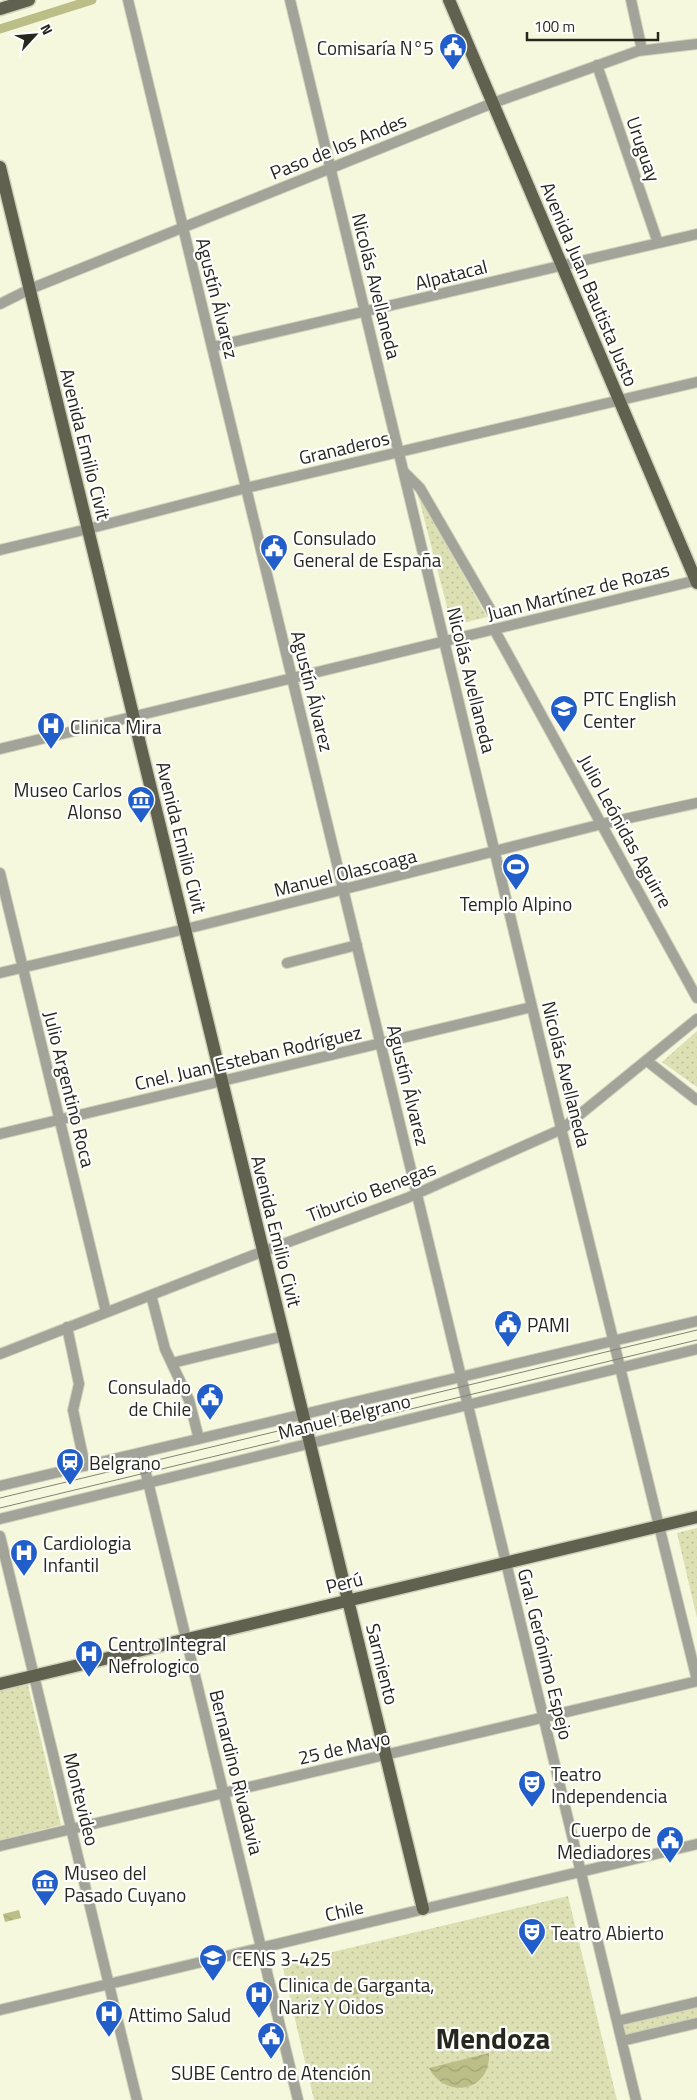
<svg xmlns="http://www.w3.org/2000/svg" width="697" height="2100" font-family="'Titillium Web',sans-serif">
<defs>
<pattern id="green-dots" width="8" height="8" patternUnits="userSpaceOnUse" patternTransform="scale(1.25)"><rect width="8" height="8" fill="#dce0b3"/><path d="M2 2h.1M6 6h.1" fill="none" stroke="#bdc09a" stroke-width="1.8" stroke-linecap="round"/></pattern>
<pattern id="water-waves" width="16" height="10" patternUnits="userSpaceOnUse" patternTransform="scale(1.25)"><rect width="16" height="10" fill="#bbbe86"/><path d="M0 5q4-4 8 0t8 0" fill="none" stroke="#a1a373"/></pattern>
</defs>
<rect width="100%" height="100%" fill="#f6f8de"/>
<!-- green -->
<path fill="url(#green-dots)" d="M 418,495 L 487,617 L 452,626 Z
M 697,1031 L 697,1087 L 662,1062 Z
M 697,1528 L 697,1618 L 677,1533 Z
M 27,1681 L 61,1825 L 0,1840 L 0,1687 Z
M 568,1896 L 617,2100 L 314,2100 L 282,1964 Z
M 697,2002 L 697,2023 L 622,2041 L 617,2021 Z"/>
<!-- water -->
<path fill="url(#water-waves)" d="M 19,1910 L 21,1918 L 5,1922 L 3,1914 Z
M 379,1982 L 381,1988 L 353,1995 L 352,1988 Z
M 489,2053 C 491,2092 446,2100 429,2068 Z"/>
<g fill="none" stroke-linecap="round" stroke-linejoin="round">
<!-- canal -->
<path stroke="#bbbe86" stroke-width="9" d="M 0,29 L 92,0"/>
<defs>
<path id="minor" d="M 128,0 L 636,2100
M 290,0 L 563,1136 L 697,1680
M 631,0 L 642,50
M 597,65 L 658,243
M 0,304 L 30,289 L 493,103 L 638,51 L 697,44
M 212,347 L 697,234
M 404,472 L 420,488 L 493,614
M 0,550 L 88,529 L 246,488 L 697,382
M 494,629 L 697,998
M 0,749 L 697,580
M 0,873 L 106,1312
M 287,963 L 357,945
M 0,973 L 198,926 L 602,824 L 697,803
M 647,1061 L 697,1100
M 0,1134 L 532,1007
M 151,1295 L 165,1349 L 189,1400 L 199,1439
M 67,1327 L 79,1384 L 73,1410 L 85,1466
M 0,1354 L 251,1256 L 407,1198 L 562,1129 L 697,1019
M 172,1363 L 284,1336
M 141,1453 L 298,2100
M 0,1486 L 697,1321
M 0,1519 L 697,1349
M 0,1536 L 137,2100
M 0,1846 L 697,1681
M 0,2010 L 697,1844
M 617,2021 L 697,2002
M 622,2041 L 697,2023"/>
<path id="major" d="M 449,0 L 697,583
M 0,9 L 29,0
M 0,167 L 423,1909
M 0,1684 L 697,1517"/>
</defs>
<!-- minor casing -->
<use href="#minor" stroke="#d1d2bb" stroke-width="12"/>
<!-- major casing -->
<use href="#major" stroke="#d1d2bb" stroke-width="15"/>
<!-- minor -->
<use href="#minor" stroke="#a3a499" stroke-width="10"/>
<!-- major -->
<use href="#major" stroke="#60614e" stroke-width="12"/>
<!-- tram -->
<path stroke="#828473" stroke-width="1" d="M 0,1498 L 697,1330
M 0,1508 L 697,1340"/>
</g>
<!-- icons -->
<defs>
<symbol id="civic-pin" viewBox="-11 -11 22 30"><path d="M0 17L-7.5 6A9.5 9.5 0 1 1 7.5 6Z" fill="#225eca" stroke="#fff"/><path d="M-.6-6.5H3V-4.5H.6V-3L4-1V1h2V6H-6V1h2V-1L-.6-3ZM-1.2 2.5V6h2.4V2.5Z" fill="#fff"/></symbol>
<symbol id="university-pin" viewBox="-11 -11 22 30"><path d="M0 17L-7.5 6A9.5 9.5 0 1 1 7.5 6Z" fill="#225eca" stroke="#fff"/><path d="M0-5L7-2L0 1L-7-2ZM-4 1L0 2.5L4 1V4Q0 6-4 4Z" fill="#fff"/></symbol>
<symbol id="hospital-pin" viewBox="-11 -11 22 30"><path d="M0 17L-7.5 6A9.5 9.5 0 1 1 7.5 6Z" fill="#225eca" stroke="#fff"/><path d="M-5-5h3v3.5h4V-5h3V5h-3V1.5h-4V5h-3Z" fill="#fff"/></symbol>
<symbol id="museum-pin" viewBox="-11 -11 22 30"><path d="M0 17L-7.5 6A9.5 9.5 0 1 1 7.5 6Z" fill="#225eca" stroke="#fff"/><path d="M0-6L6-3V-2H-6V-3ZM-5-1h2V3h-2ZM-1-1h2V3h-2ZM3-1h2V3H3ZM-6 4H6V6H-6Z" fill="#fff"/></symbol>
<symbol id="stadium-pin" viewBox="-11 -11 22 30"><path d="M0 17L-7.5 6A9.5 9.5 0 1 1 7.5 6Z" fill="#225eca" stroke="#fff"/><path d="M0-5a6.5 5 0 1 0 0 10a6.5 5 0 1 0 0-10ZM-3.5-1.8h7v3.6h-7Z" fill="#fff"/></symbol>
<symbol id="station-pin" viewBox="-11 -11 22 30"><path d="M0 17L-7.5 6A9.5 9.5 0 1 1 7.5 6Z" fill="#225eca" stroke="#fff"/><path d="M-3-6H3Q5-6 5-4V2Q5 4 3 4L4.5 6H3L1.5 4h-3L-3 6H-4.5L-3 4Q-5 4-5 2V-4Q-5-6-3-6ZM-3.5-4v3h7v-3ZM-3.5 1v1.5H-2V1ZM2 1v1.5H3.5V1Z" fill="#fff"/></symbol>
<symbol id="theatre-pin" viewBox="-11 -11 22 30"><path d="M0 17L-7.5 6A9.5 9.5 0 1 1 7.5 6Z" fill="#225eca" stroke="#fff"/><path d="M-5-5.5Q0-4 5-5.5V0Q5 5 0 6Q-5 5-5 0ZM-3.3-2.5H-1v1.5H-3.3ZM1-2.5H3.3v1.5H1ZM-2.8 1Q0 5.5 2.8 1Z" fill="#fff"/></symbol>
</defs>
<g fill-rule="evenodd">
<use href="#civic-pin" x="437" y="31" width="32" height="43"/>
<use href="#civic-pin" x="258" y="532" width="32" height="43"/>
<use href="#university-pin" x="548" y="693" width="32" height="43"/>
<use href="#hospital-pin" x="35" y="710" width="32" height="43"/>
<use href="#museum-pin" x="125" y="784" width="32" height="43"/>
<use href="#stadium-pin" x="500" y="851" width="32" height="43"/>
<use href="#civic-pin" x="492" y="1308" width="32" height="43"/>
<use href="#civic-pin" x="194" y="1381" width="32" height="43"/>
<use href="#station-pin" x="54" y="1446" width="32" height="43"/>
<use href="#hospital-pin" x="8" y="1537" width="32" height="43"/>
<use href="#hospital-pin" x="73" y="1638" width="32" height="43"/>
<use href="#theatre-pin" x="516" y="1768" width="32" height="43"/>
<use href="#civic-pin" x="654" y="1824" width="32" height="43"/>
<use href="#museum-pin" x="29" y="1867" width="32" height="43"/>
<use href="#theatre-pin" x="516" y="1916" width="32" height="43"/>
<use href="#university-pin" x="197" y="1942" width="32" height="43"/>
<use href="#hospital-pin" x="243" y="1979" width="32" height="43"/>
<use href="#hospital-pin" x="93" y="1998" width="32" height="43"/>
<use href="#civic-pin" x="255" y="2020" width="32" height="43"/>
</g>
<g text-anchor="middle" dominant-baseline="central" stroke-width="4.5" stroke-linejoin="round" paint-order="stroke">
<!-- poi labels -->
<g font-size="19" fill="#26271d" stroke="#fff" text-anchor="start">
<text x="434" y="47" text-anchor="end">Comisaría N°5</text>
<text x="293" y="537">Consulado<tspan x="293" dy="22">General de España</tspan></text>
<text x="583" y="698">PTC English<tspan x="583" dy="22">Center</tspan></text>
<text x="70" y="726">Clinica Mira</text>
<text x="122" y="789" text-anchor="end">Museo Carlos<tspan x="122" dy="22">Alonso</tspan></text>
<text x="516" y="903" text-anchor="middle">Templo Alpino</text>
<text x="527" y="1324">PAMI</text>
<text x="191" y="1386" text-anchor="end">Consulado<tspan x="191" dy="22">de Chile</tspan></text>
<text x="89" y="1462">Belgrano</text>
<text x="43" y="1542">Cardiologia<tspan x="43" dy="22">Infantil</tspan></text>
<text x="108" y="1643">Centro Integral<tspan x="108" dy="22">Nefrologico</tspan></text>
<text x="551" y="1773">Teatro<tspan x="551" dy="22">Independencia</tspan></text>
<text x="651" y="1829" text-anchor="end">Cuerpo de<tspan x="651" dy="22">Mediadores</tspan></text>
<text x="64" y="1872">Museo del<tspan x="64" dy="22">Pasado Cuyano</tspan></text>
<text x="551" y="1932">Teatro Abierto</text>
<text x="232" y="1958">CENS 3-425</text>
<text x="278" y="1984">Clinica de Garganta,<tspan x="278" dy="22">Nariz Y Oidos</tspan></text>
<text x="128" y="2014">Attimo Salud</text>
<text x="271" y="2072" text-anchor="middle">SUBE Centro de Atención</text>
</g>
<!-- street labels -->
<g font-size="19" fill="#26271d" stroke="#fff">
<text transform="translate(338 146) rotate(-22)">Paso de los Andes</text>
<text transform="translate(644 149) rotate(71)">Uruguay</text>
<text transform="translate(451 274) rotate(-14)">Alpatacal</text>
<text transform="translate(590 284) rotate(67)">Avenida Juan Bautista Justo</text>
<text transform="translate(377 286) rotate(76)">Nicolás Avellaneda</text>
<text transform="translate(218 298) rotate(76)">Agustín Álvarez</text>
<text transform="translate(86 444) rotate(76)">Avenida Emilio Civit</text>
<text transform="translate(344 447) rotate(-13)">Granaderos</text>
<text transform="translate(578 591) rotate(-14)">Juan Martínez de Rozas</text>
<text transform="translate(472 680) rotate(76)">Nicolás Avellaneda</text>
<text transform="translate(313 691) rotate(76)">Agustín Álvarez</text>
<text transform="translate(626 831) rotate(61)">Julio Leónidas Aguirre</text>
<text transform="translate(182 837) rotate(76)">Avenida Emilio Civit</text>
<text transform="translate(345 872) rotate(-14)">Manuel Olascoaga</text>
<text transform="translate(248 1057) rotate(-13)">Cnel. Juan Esteban Rodríguez</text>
<text transform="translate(567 1074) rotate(76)">Nicolás Avellaneda</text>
<text transform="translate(409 1085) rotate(76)">Agustín Álvarez</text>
<text transform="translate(70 1089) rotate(76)">Julio Argentino Roca</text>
<text transform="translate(371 1191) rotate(-21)">Tiburcio Benegas</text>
<text transform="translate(277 1231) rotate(76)">Avenida Emilio Civit</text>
<text transform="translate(344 1416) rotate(-14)">Manuel Belgrano</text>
<text transform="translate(344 1582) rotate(-14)">Perú</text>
<text transform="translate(546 1654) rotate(76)">Gral. Gerónimo Espejo</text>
<text transform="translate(383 1664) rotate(76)">Sarmiento</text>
<text transform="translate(344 1747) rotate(-13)">25 de Mayo</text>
<text transform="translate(237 1772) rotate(76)">Bernardino Rivadavia</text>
<text transform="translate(82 1799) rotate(76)">Montevideo</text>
<text transform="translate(344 1910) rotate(-13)">Chile</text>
</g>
<!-- town labels -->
<g font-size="29" font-weight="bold" fill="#26271d" stroke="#fff">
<text x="493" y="2038">Mendoza</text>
</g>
</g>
<!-- north arrow -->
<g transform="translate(35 35) rotate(64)" stroke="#ffffff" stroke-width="4" paint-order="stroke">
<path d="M0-4L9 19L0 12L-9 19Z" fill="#26271d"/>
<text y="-8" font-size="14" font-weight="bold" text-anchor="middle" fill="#26271d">N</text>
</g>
<!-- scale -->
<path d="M527 32v8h131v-8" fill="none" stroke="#26271d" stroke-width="2.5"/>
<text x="534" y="32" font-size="15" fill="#26271d" stroke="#ffffff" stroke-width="4" paint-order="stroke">100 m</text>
</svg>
